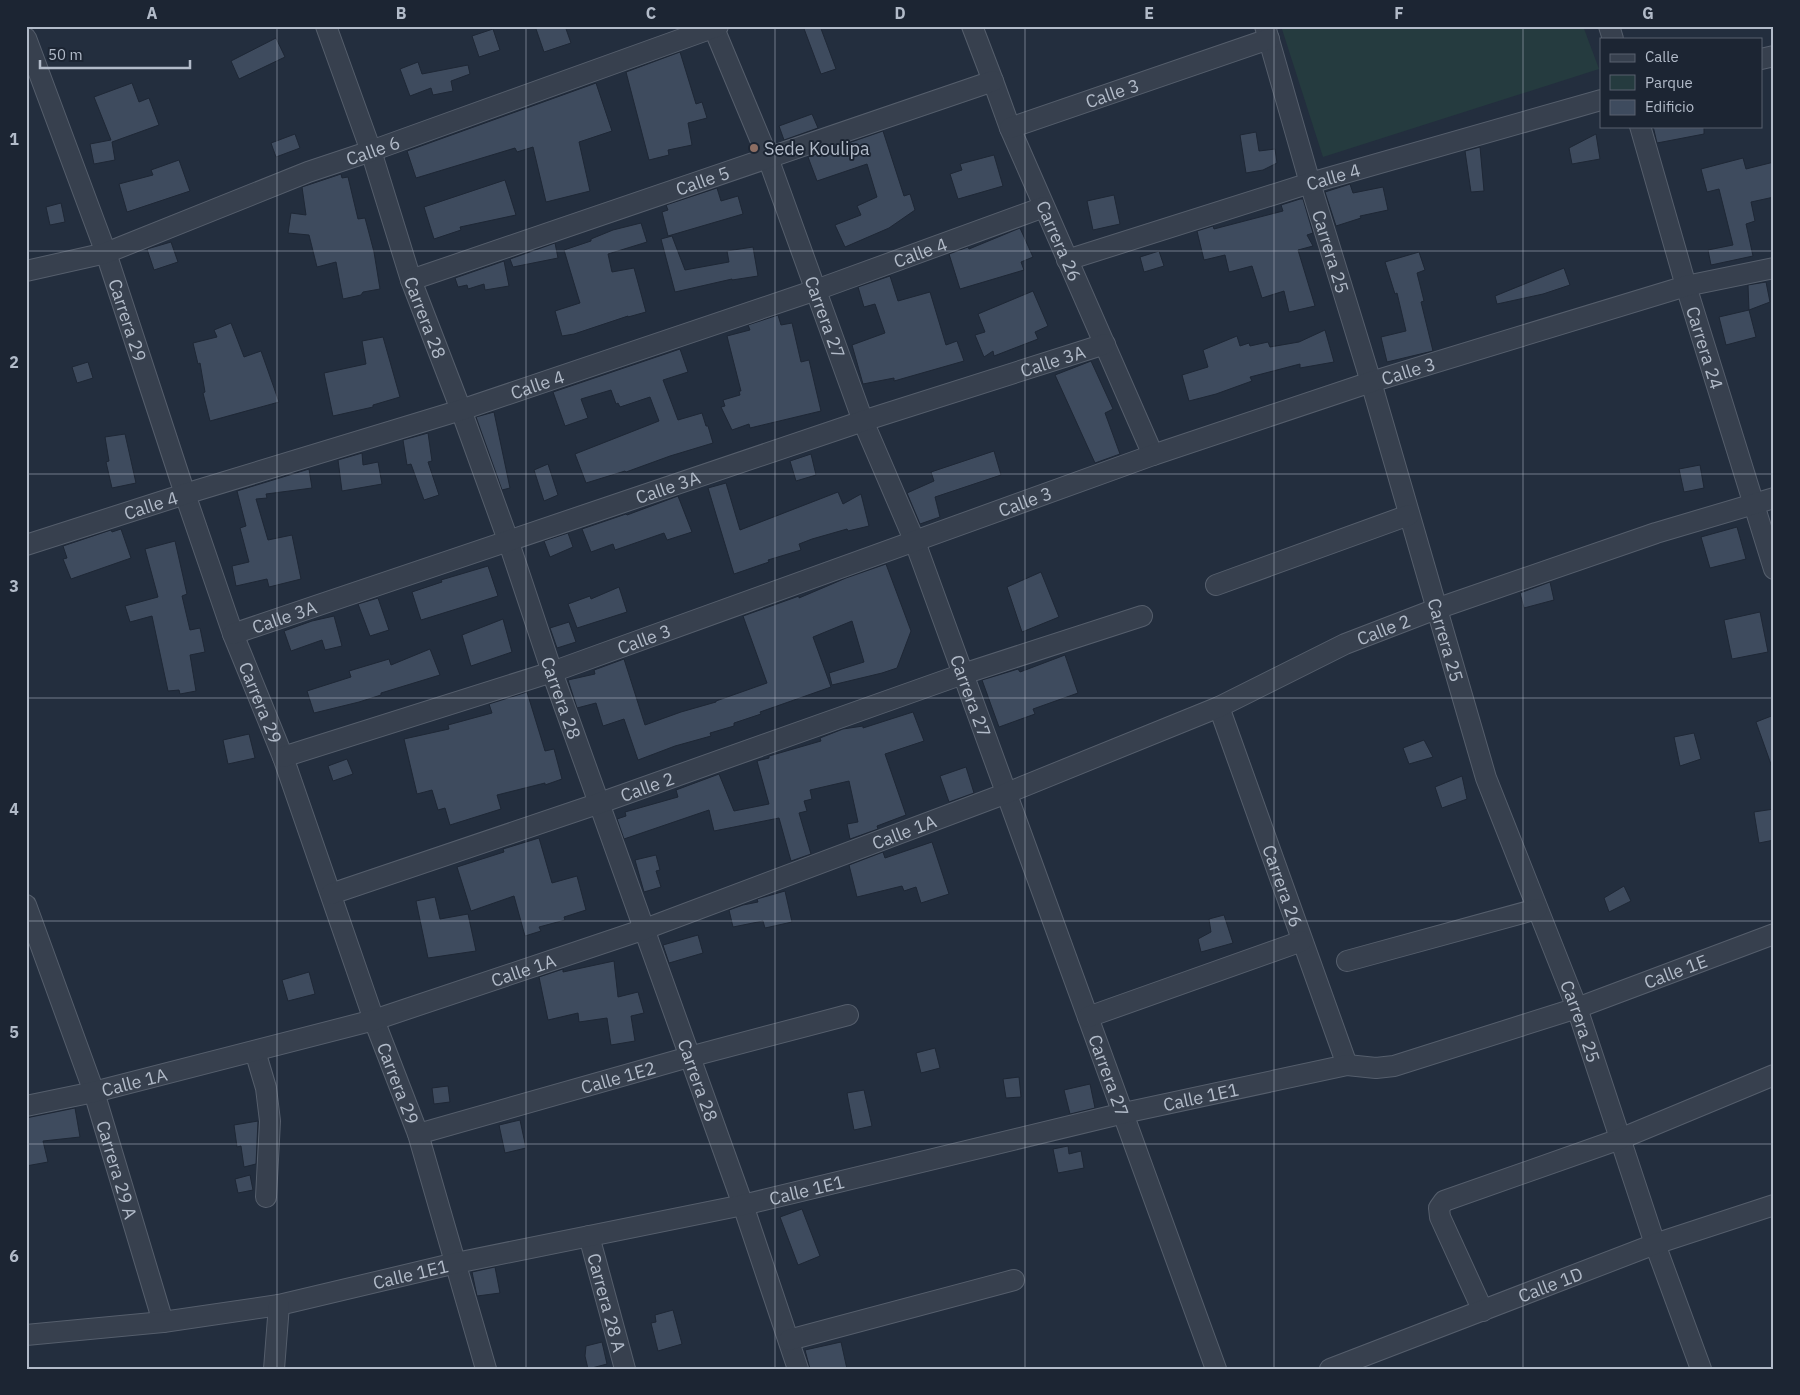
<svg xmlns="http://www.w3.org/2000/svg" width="1800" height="1395" font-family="'IBM Plex Sans',sans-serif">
<rect width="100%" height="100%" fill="#232e3e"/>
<!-- green -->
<path fill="#253b3f" d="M 1281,26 L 1583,26 L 1599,69 L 1323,157 Z"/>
<!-- building -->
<path fill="#3e4b5e" stroke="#1e2735" d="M 535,26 L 565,26 L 571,43 L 544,52 Z
M 803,26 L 820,26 L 836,69 L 821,74 Z
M 493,29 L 500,50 L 479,57 L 472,36 Z
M 276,38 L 285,57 L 239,79 L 231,61 Z
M 680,52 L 696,104 L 702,102 L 707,118 L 688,123 L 692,145 L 668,150 L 669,155 L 649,160 L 626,72 Z
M 418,62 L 422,74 L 468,65 L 470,74 L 451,81 L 453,91 L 433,95 L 431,88 L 410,96 L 400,69 Z
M 132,83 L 139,102 L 149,98 L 159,125 L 112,142 L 115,160 L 94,164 L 90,144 L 111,140 L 94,97 Z
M 596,83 L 612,131 L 579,142 L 590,191 L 546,202 L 533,147 L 517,152 L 515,148 L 416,178 L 407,151 Z
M 812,114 L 818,128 L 784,140 L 779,126 Z
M 1653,126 L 1704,126 L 1704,134 L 1657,143 Z
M 883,131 L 904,196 L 910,194 L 915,210 L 889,228 L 845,247 L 835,225 L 861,215 L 857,206 L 877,197 L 867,164 L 817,181 L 808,157 Z
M 1256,132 L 1259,151 L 1275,149 L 1277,163 L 1263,170 L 1246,173 L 1240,135 Z
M 295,134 L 300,148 L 276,157 L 271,143 Z
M 1596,134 L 1600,159 L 1572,164 L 1569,148 Z
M 1480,147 L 1484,191 L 1471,192 L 1465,151 Z
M 994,155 L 1003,186 L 958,199 L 950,174 L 962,170 L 960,164 Z
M 1743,158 L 1746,169 L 1774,162 L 1774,197 L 1751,202 L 1755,221 L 1746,224 L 1753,256 L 1711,265 L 1708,250 L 1733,245 L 1719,189 L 1707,192 L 1701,169 Z
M 179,160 L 190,191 L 127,212 L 119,184 L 153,175 L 151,170 Z
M 341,174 L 342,178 L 348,177 L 358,219 L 365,218 L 374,252 L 380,289 L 363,292 L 361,295 L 343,299 L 336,262 L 317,267 L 309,235 L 288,233 L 291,213 L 306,215 L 302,187 Z
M 505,180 L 516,215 L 460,227 L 461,230 L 434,239 L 424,207 Z
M 1350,184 L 1353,193 L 1383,187 L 1388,210 L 1360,216 L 1361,218 L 1336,226 L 1325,192 Z
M 717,188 L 721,201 L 738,196 L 743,214 L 668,236 L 662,212 L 668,210 L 666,205 Z
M 1114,195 L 1120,224 L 1093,230 L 1087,201 Z
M 1300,199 L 1303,199 L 1313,233 L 1307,235 L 1313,246 L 1298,250 L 1315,306 L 1289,312 L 1284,291 L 1262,298 L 1252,266 L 1229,272 L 1225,255 L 1204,260 L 1197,231 L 1213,226 L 1214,229 L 1283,211 L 1281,205 Z
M 61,203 L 65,222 L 50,225 L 46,207 Z
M 641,223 L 647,242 L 608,254 L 612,272 L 634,268 L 646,312 L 628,317 L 628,316 L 574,334 L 562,336 L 555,311 L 580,303 L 564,250 L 591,241 L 591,239 L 613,230 Z
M 1020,228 L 1033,257 L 1021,262 L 1024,270 L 960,289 L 949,254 L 968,247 L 969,249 Z
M 672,236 L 685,270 L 729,262 L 727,251 L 753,247 L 758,276 L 732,280 L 732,279 L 675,292 L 661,239 Z
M 171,242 L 178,262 L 154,270 L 147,249 Z
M 555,243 L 558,258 L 513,267 L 510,259 Z
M 1159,251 L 1164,266 L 1144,272 L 1140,257 Z
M 1419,252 L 1425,270 L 1417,273 L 1424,301 L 1421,302 L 1433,351 L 1387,362 L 1381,337 L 1406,331 L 1397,293 L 1395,294 L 1385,262 Z
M 504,261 L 509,286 L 485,290 L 484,284 L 468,289 L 467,285 L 458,287 L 455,278 Z
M 1564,268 L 1570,285 L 1543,294 L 1497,304 L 1495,296 Z
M 890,276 L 898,301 L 930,292 L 946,345 L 957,341 L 964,361 L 894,381 L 894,378 L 863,384 L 852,345 L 885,333 L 875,304 L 864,307 L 858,287 Z
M 1766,282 L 1770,302 L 1749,310 L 1748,285 Z
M 1033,291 L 1048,326 L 1035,332 L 1038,339 L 994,356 L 993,351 L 984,357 L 975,335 L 985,332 L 978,314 Z
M 1749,310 L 1756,337 L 1726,345 L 1719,317 Z
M 778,315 L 781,325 L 792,323 L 801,362 L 809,360 L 821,411 L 750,428 L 749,424 L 732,430 L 721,407 L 725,406 L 723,400 L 740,395 L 739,391 L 741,391 L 727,336 L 750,330 L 748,325 Z
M 231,323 L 244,357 L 261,351 L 279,402 L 210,421 L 203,393 L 205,392 L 200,363 L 198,364 L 193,343 L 217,337 L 214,330 Z
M 1325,330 L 1334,362 L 1300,368 L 1300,364 L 1250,377 L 1252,381 L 1216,394 L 1189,401 L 1182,375 L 1208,367 L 1203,350 L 1237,336 L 1240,346 L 1249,343 L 1250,346 L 1268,342 L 1270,347 L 1299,342 Z
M 383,337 L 400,397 L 373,405 L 373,407 L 333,416 L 324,373 L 366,364 L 362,341 Z
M 680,349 L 688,372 L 663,380 L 678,420 L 702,413 L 706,426 L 708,426 L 713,443 L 670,456 L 626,472 L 625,471 L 586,483 L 575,454 L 659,421 L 650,397 L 620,407 L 618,403 L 616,404 L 611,390 L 581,399 L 588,418 L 565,426 L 553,392 Z
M 1091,361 L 1113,409 L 1105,413 L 1120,454 L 1095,463 L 1055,375 Z
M 88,362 L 93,378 L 77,383 L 72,367 Z
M 494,412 L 510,488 L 502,490 L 476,417 Z
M 428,433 L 432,461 L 428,462 L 439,495 L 424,500 L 411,464 L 407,465 L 403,440 Z
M 125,434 L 136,483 L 112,488 L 106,462 L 109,461 L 105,437 Z
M 994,451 L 1001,475 L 935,497 L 940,517 L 920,524 L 907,493 L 934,481 L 931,472 Z
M 362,453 L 363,465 L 378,462 L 382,484 L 342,491 L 338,460 Z
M 811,454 L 816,475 L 796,481 L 790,461 Z
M 548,464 L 558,495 L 544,501 L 534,470 Z
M 1700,465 L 1704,488 L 1684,492 L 1679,469 Z
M 309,469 L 312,488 L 266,494 L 267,498 L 256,499 L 268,540 L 292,535 L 301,579 L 269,587 L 267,579 L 236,586 L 232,566 L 249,562 L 240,528 L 246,526 L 237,491 Z
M 726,483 L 740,530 L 838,492 L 843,504 L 861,494 L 869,526 L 848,531 L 847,529 L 812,539 L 799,544 L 801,550 L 768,560 L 769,562 L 734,574 L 708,488 Z
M 678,496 L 692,532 L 667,540 L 664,533 L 615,550 L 613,544 L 591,552 L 582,529 L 626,514 L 627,515 Z
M 1737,527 L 1746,559 L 1710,568 L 1701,537 Z
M 121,529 L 131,558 L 71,579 L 63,559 L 67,558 L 63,546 L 111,530 L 112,532 Z
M 568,533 L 573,547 L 550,557 L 544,541 Z
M 175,541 L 187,594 L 182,596 L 190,630 L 200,628 L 205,652 L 190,655 L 196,691 L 180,694 L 179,690 L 168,691 L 152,616 L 130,622 L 125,606 L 158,597 L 145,549 Z
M 886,564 L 911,631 L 897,668 L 882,673 L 832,685 L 829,673 L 864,662 L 852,621 L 813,637 L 831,687 L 760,712 L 761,714 L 734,723 L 734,726 L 710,733 L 711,736 L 675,746 L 638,760 L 624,719 L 603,726 L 596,703 L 577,708 L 568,680 L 595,674 L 594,670 L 624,659 L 645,725 L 681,712 L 716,702 L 716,701 L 767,683 L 743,616 L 799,596 L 799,598 L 846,578 Z
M 488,566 L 498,596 L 421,620 L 412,592 L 442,582 L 441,580 Z
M 1041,572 L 1059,617 L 1022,632 L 1007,587 Z
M 1550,582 L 1554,600 L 1524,608 L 1520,593 Z
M 619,587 L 627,612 L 577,628 L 568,604 L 590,596 L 591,599 Z
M 378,598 L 389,630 L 370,636 L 358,604 Z
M 1760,612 L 1768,652 L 1732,659 L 1724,620 Z
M 334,616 L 342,646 L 325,650 L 322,640 L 291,651 L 284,631 L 312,621 Z
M 503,619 L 512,652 L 471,666 L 462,635 Z
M 569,622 L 576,642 L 557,648 L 550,628 Z
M 430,649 L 440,675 L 381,693 L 381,695 L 359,702 L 314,713 L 307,691 L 351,677 L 349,671 L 389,659 L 391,665 Z
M 1065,655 L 1078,693 L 1033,709 L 1035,714 L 999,727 L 982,680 L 1018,669 L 1020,672 Z
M 527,692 L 545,751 L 554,749 L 562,779 L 545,785 L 545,783 L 497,795 L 501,809 L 450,825 L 445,808 L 438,810 L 432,790 L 417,794 L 404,739 L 449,729 L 448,725 L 492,713 L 489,704 Z
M 913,712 L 924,741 L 885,754 L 906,815 L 877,826 L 878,829 L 850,839 L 847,824 L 858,822 L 849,781 L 810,790 L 812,799 L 804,801 L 807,811 L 799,813 L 811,854 L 791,861 L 779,818 L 714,831 L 709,810 L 624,839 L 617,819 L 626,816 L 625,812 L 678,797 L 676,790 L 719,774 L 734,811 L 769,804 L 757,761 L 769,758 L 769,756 L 821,741 L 820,738 L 843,729 L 863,726 L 863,728 Z
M 1774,715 L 1774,766 L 1772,767 L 1756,722 Z
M 1694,733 L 1701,759 L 1680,766 L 1674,737 Z
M 249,734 L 255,758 L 228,764 L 223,740 Z
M 1424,740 L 1433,757 L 1409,764 L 1403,748 Z
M 347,759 L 353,774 L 333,781 L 328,766 Z
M 966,767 L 974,793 L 949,802 L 940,776 Z
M 1462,776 L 1467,799 L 1442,808 L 1435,787 Z
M 1774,809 L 1774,840 L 1759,843 L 1754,812 Z
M 539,838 L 552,883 L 577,876 L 586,910 L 564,917 L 565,920 L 539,927 L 541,931 L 525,936 L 514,896 L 471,911 L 457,867 L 504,852 L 503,849 Z
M 932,842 L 949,894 L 921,903 L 916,887 L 904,891 L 902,886 L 857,897 L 849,865 L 883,852 L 885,858 Z
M 656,855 L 660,870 L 656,871 L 661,887 L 644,892 L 635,860 Z
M 1624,886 L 1631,901 L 1609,912 L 1604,898 Z
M 785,891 L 792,922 L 765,928 L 763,921 L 733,927 L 729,910 L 743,905 L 758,902 L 757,899 Z
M 435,897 L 440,919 L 468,914 L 476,951 L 428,958 L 416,901 Z
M 1224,915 L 1233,943 L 1201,952 L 1198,939 L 1211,932 L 1209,919 Z
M 698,935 L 703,953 L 669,963 L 663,945 Z
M 614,961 L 618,997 L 638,992 L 644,1013 L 631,1016 L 635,1041 L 611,1045 L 607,1018 L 579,1022 L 578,1013 L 548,1020 L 539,977 L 563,969 L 563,972 Z
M 309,972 L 315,994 L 288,1001 L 282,980 Z
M 935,1048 L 940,1068 L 921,1073 L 916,1053 Z
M 1019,1077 L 1021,1097 L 1006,1098 L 1003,1079 Z
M 1090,1084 L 1095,1108 L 1070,1114 L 1064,1090 Z
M 448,1086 L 450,1102 L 434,1104 L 432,1088 Z
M 864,1090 L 872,1126 L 854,1130 L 847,1093 Z
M 75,1108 L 80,1137 L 43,1141 L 48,1162 L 26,1166 L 26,1118 Z
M 520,1120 L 526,1148 L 505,1153 L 499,1125 Z
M 258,1121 L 256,1164 L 244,1167 L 241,1146 L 237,1147 L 234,1125 Z
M 1068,1146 L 1069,1154 L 1081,1151 L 1084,1168 L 1058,1173 L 1053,1149 Z
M 250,1175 L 253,1190 L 238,1193 L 235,1179 Z
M 802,1209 L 820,1256 L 798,1265 L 780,1217 Z
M 495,1267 L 500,1293 L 477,1296 L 472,1272 Z
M 673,1310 L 682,1344 L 658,1351 L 651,1323 L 656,1322 L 655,1315 Z
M 602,1342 L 607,1364 L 588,1369 L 585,1356 L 586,1346 Z
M 841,1342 L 847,1369 L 810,1369 L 805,1350 Z"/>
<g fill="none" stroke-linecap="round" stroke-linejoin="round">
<defs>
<g id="minor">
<path id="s1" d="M 326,26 L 371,151 L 411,280 L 461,410 L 508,540 L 552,672 L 743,1205 L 798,1369"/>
<path id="s2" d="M 713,26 L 768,158 L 863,421 L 915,542 L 1216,1369"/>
<path id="s3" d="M 972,26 L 993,81 L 1010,128 L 1153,455"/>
<path id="s4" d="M 1265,26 L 1310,183 L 1371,382 L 1486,778 L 1577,1008 L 1655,1244 L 1701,1369"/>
<path d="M 1609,26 L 1613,39"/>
<path id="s5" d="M 26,38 L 106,253 L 185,494 L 233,634 L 283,757 L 374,1020 L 418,1134 L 486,1369"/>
<path d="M 1761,59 L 1774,56"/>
<path id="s6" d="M 1640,126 L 1686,286 L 1774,569"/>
<path id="s7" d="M 1010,128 L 1269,39"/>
<path id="s8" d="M 1067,260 L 1310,183 L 1601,100"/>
<path id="s9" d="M 26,271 L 106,253 L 308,172 L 371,151 L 718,26"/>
<path id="s10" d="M 411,280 L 993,81"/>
<path id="s11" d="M 26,545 L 185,494 L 461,410 L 816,290 L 1044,207"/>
<path d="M 1216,585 L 1409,515"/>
<path id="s12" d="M 233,634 L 863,421 L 1105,344"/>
<path id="s13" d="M 1219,707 L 1347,1065"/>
<path id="s14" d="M 283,757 L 552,672 L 1153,455 L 1371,382 L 1686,286 L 1774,268"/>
<path id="s15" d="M 331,894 L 600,803 L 963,674 L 1142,616"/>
<path id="s16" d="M 26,905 L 94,1092 L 163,1322"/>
<path d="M 1347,961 L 1537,909"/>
<path d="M 1088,1017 L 1302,941"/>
<path d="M 255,1051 L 266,1088 L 270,1121 L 266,1197"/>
<path id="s17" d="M 26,1106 L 94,1092 L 374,1020 L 645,929 L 1007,793 L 1219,707 L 1345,644 L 1436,609 L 1656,533 L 1774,498"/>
<path id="s18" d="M 418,1134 L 689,1057 L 848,1015"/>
<path id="s19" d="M 589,1236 L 625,1369"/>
<path d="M 1483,1311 L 1440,1217 L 1439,1208 L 1444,1201 L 1620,1139 L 1774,1075"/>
<path id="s20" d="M 26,1335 L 163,1322 L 279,1305 L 456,1263 L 743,1205 L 1124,1113 L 1347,1065 L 1376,1068 L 1394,1066 L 1577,1008 L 1774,934"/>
<path d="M 789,1340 L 1014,1280"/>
<path d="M 274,1369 L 279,1305"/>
<path id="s21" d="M 1330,1369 L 1655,1244 L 1774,1205"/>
</g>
</defs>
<!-- minor casing -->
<use href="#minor" stroke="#555e6c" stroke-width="22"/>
<!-- minor -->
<use href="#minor" stroke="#37404e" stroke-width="20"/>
</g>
<!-- grid -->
<path fill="none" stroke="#b2bbc9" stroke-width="1" stroke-opacity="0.55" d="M 277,26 L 277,1369M 526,26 L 526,1369M 775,26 L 775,1369M 1025,26 L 1025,1369M 1274,26 L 1274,1369M 1523,26 L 1523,1369M 26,251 L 1774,251M 26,474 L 1774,474M 26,698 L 1774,698M 26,921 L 1774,921M 26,1144 L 1774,1144"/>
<!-- markers -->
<circle fill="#8d6e63" stroke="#1c2533" stroke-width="2" cx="754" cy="148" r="5"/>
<g text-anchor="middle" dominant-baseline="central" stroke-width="4" stroke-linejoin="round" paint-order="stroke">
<!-- street labels -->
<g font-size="18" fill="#b2bbc9" stroke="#1c2533">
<text stroke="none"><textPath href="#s7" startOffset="108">Calle 3</textPath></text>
<text stroke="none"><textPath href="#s9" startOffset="368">Calle 6</textPath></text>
<text stroke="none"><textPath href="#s8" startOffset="279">Calle 4</textPath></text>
<text stroke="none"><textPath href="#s10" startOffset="308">Calle 5</textPath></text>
<text stroke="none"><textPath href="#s3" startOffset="232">Carrera 26</textPath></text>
<text stroke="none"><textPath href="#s11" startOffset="941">Calle 4</textPath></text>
<text stroke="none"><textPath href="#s4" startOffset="235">Carrera 25</textPath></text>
<text stroke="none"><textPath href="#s1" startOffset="308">Carrera 28</textPath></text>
<text stroke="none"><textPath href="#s2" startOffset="312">Carrera 27</textPath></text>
<text stroke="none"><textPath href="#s5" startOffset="300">Carrera 29</textPath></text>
<text stroke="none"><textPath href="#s6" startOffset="231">Carrera 24</textPath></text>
<text stroke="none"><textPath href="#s12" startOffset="864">Calle 3A</textPath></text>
<text stroke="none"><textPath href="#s14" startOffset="1190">Calle 3</textPath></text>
<text stroke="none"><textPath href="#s11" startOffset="536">Calle 4</textPath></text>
<text stroke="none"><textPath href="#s12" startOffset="459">Calle 3A</textPath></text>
<text stroke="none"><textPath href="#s14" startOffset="785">Calle 3</textPath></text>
<text stroke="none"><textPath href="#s11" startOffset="131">Calle 4</textPath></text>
<text stroke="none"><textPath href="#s12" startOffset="54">Calle 3A</textPath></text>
<text stroke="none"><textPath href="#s17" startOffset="1442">Calle 2</textPath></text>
<text stroke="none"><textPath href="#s14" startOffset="380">Calle 3</textPath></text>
<text stroke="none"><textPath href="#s4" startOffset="640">Carrera 25</textPath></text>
<text stroke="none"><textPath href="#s2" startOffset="718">Carrera 27</textPath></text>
<text stroke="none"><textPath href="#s1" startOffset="712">Carrera 28</textPath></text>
<text stroke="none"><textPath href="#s5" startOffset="705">Carrera 29</textPath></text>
<text stroke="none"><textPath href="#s15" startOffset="334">Calle 2</textPath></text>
<text stroke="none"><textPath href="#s17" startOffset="921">Calle 1A</textPath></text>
<text stroke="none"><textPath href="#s13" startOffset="190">Carrera 26</textPath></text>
<text stroke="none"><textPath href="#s17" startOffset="516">Calle 1A</textPath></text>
<text stroke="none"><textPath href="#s20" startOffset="1694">Calle 1E</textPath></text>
<text stroke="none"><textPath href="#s4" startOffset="1045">Carrera 25</textPath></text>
<text stroke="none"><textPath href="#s2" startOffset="1122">Carrera 27</textPath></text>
<text stroke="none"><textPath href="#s18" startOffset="208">Calle 1E2</textPath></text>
<text stroke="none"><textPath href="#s1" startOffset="1118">Carrera 28</textPath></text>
<text stroke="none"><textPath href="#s17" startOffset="111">Calle 1A</textPath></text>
<text stroke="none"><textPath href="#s5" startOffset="1110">Carrera 29</textPath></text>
<text stroke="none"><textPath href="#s20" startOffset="1200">Calle 1E1</textPath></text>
<text stroke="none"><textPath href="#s16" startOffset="280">Carrera 29 A</textPath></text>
<text stroke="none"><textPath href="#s20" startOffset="795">Calle 1E1</textPath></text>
<text stroke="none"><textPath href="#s20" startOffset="390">Calle 1E1</textPath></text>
<text stroke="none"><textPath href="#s21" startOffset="236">Calle 1D</textPath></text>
<text stroke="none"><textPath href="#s19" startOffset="69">Carrera 28 A</textPath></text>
</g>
<!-- poi labels -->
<g font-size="18" fill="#b2bbc9" stroke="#1c2533" text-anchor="start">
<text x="764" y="148">Sede Koulipa</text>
</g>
</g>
<!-- border -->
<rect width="1800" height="1395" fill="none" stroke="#1c2533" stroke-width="55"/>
<!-- legend -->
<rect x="1600" y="38" width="162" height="90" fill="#1c2533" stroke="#58616f"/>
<rect x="1610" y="54" width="25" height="8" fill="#37404e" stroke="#58616f"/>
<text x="1645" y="62" font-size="15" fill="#b2bbc9">Calle</text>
<rect x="1610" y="75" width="25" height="15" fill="#253b3f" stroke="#58616f"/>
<text x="1645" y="88" font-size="15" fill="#b2bbc9">Parque</text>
<rect x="1610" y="100" width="25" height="15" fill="#3e4b5e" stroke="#58616f"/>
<text x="1645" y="112" font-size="15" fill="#b2bbc9">Edificio</text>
<!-- scale -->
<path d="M40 60v8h150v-8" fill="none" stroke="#b2bbc9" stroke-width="2.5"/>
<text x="48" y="60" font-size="15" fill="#b2bbc9" stroke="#1c2533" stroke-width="4" paint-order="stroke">50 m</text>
<rect x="28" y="28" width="1744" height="1340" fill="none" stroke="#b2bbc9" stroke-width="2"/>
<g font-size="16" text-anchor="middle" font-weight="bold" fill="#b2bbc9">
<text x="152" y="19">A</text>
<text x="401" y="19">B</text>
<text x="651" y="19">C</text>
<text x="900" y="19">D</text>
<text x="1149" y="19">E</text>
<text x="1399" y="19">F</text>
<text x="1648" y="19">G</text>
<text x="14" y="145">1</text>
<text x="14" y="368">2</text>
<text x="14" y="592">3</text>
<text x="14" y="815">4</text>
<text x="14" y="1038">5</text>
<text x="14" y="1262">6</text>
</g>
</svg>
